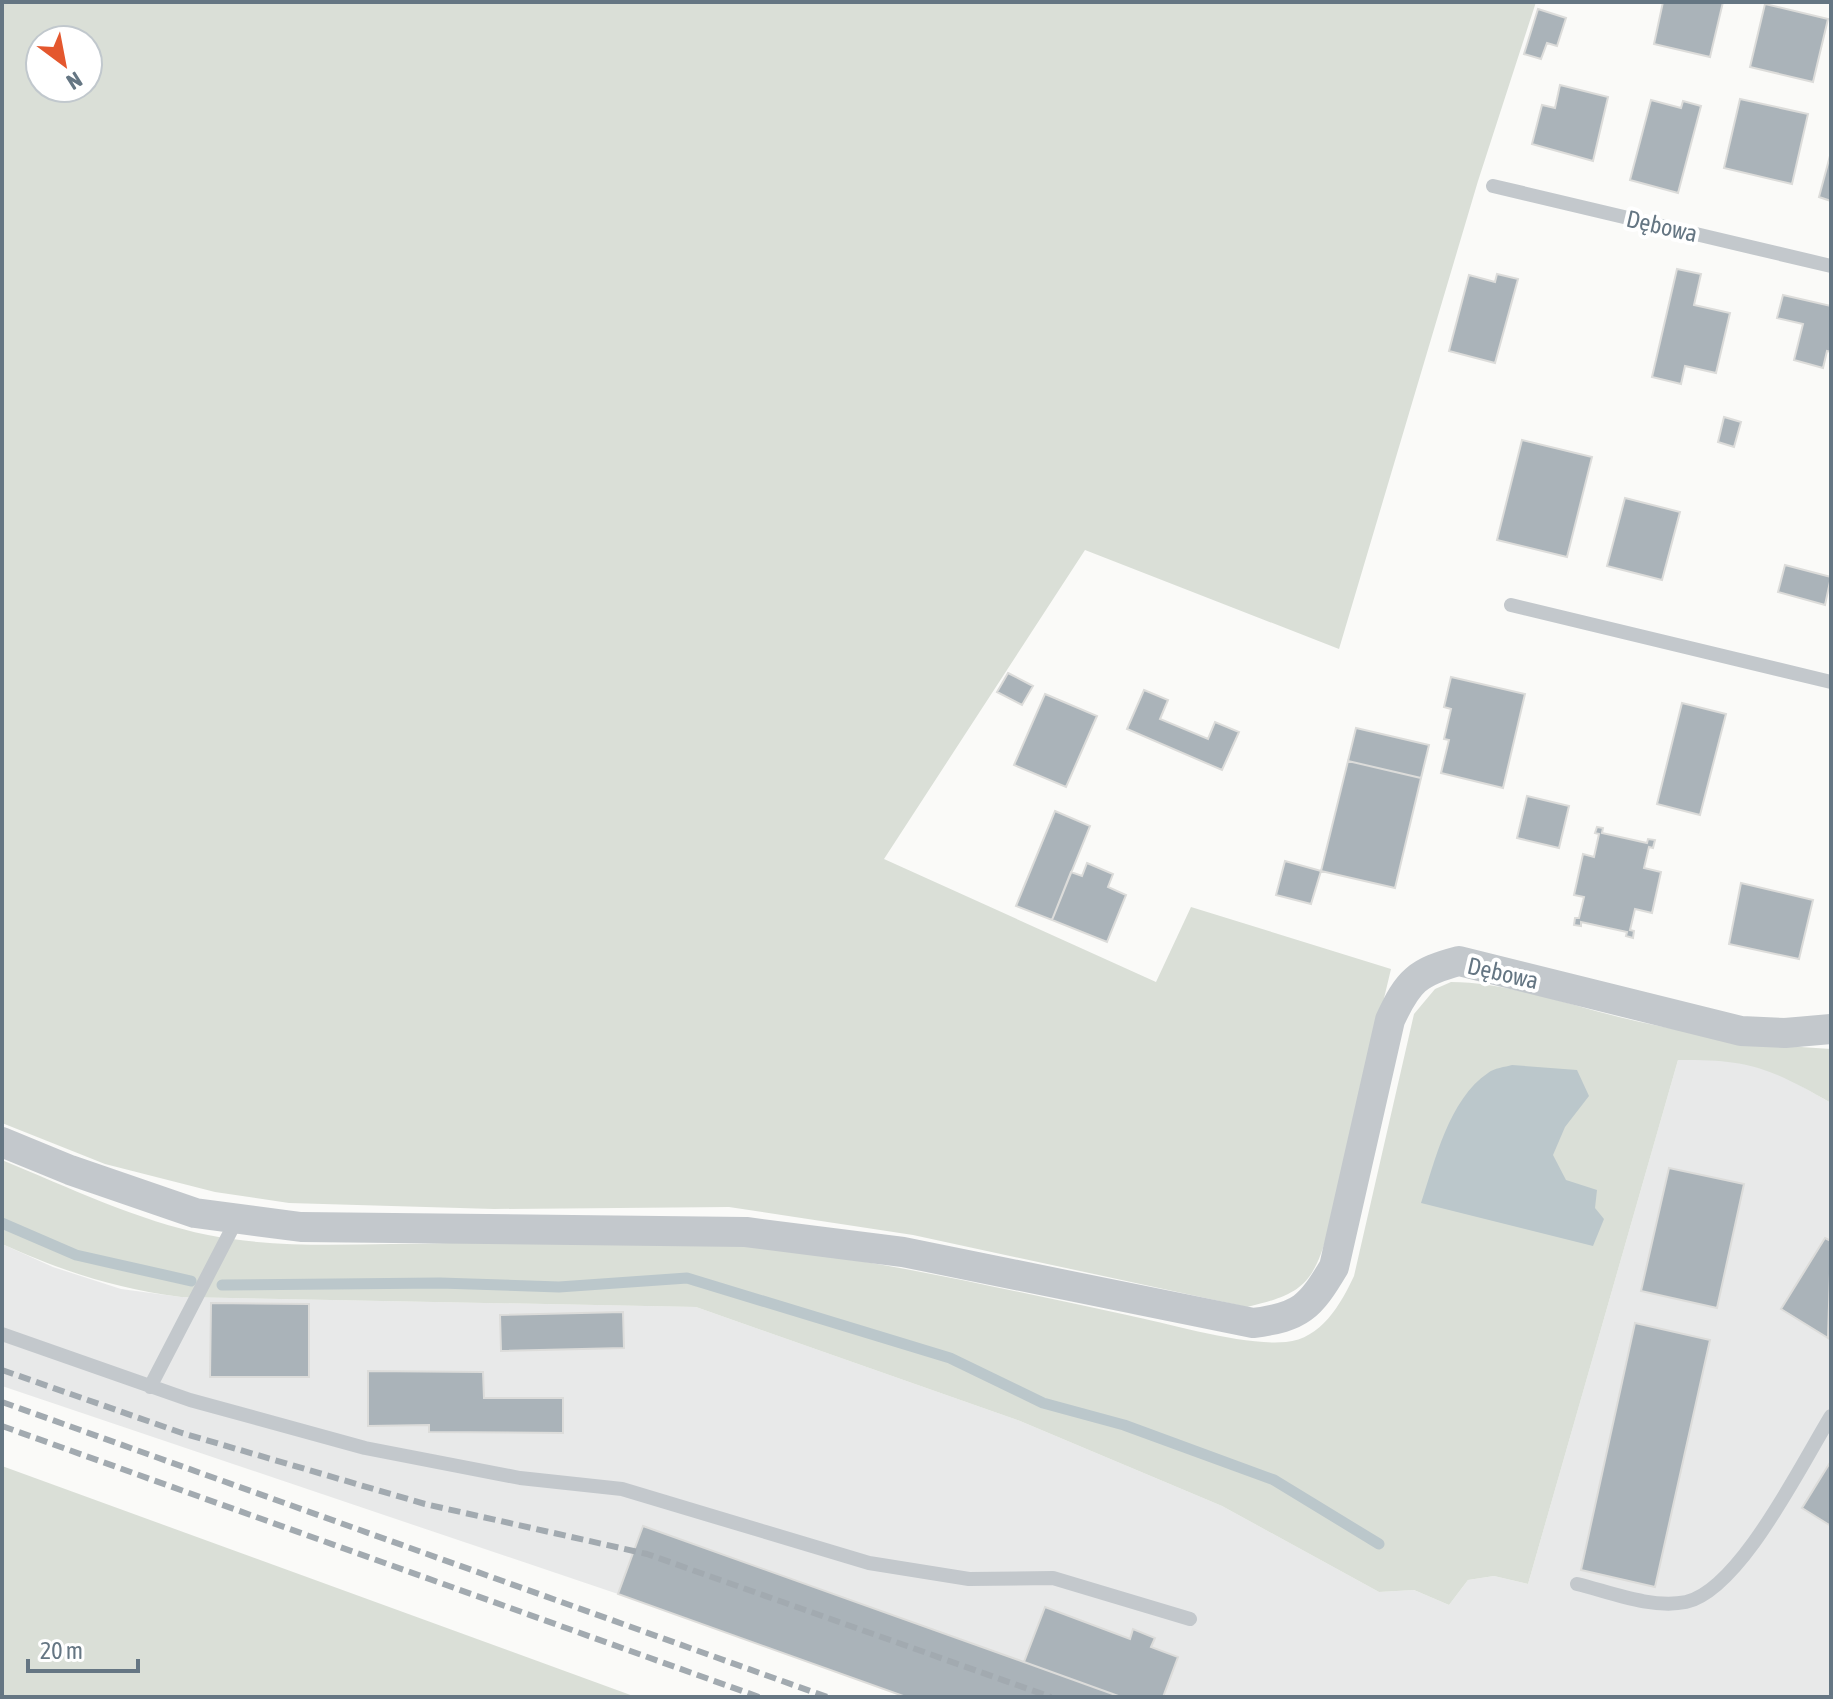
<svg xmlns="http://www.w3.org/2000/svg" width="1833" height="1699" font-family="'Asap Condensed',sans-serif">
<rect width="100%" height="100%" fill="#fafaf8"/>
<!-- built -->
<path fill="#e8e9e9" d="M 1731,1059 L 1780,1074 L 1831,1103 L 1831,1697 L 906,1697 L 618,1594 L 2,1386 L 2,1244 L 53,1267 L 121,1289 L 181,1297 L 696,1307 L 1020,1421 L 1222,1506 L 1379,1592 L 1414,1590 L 1449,1605 L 1468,1580 L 1494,1576 L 1528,1584 L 1678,1060 Z"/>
<!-- green -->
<path fill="#dadfd7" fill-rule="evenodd" d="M 2,2 L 1536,2 L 1478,181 L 1339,649 L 1085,550 L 884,859 L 1156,982 L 1191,907 L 1391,969 L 1329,1229 C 1313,1284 1303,1294 1247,1307 L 913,1235 L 729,1207 L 494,1209 L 289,1203 L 215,1192 L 105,1164 L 2,1123 ZM 40,40 L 88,40 L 88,88 L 40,88 Z
M 1451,982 C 1506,982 1565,1004 1619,1017 C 1689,1034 1759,1045 1831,1049 L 1831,1103 C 1770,1068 1749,1059 1678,1060 L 1528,1584 L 1494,1576 L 1468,1580 L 1449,1605 L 1414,1590 L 1379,1592 L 1222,1506 L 1020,1421 L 696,1307 L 181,1297 C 113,1288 65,1272 2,1244 L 2,1160 C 68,1187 138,1221 208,1235 C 269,1247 329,1245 391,1244 C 510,1243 633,1234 751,1246 C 878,1259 1002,1289 1127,1315 C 1171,1324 1243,1346 1286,1342 C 1321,1339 1341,1304 1354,1276 L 1414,1014 L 1435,989 Z
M 2,1466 L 636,1697 L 2,1697 Z"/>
<!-- water -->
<path fill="#bbc7cb" d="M 1512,1065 L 1577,1070 L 1589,1096 L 1565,1127 L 1553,1155 L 1566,1180 L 1597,1190 L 1595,1208 L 1604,1219 L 1593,1246 L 1421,1203 C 1435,1161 1449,1099 1488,1073 C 1494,1068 1505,1067 1512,1065 Z"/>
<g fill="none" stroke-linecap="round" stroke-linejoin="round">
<!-- stream -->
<path stroke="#bbc7cb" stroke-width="11" d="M 2,1223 L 76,1255 L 191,1281
M 222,1285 L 440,1283 L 559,1287 L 687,1278 L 950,1358 L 1043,1403 L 1124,1425 L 1274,1480 L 1379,1544"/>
</g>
<!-- building -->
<path fill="#aab3b9" stroke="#dcdcda" stroke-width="2" d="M 1663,2 L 1723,2 L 1710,57 L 1654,44 Z
M 1765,4 L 1828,19 L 1813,82 L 1750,67 Z
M 1538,9 L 1566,18 L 1557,46 L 1547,43 L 1541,59 L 1524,54 Z
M 1560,85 L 1608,97 L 1593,161 L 1532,144 L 1542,105 L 1555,108 Z
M 1740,99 L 1808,114 L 1792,184 L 1724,168 Z
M 1651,100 L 1681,108 L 1683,101 L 1701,106 L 1678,193 L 1630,180 Z
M 1831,152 L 1831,201 L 1819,197 Z
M 1677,269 L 1701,274 L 1694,305 L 1730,313 L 1716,373 L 1685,366 L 1681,384 L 1652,377 Z
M 1497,274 L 1518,279 L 1495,363 L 1449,351 L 1469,275 L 1495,282 Z
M 1783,295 L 1831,306 L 1831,352 L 1827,351 L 1823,368 L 1794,360 L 1803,324 L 1777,318 Z
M 1724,417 L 1741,422 L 1734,447 L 1718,442 Z
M 1522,440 L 1592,457 L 1567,557 L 1497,540 Z
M 1625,498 L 1680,512 L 1662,580 L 1607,566 Z
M 1785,565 L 1831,577 L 1825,605 L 1778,592 Z
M 1008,673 L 1033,686 L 1022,705 L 997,692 Z
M 1451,677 L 1525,694 L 1503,788 L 1441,773 L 1449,740 L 1444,739 L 1451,709 L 1444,707 Z
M 1144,690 L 1168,700 L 1160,719 L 1208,739 L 1215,722 L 1239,732 L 1222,770 L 1127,729 Z
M 1045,694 L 1097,716 L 1066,787 L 1014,765 Z
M 1682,703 L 1726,714 L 1700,815 L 1657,804 Z
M 1356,728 L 1429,745 L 1421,778 L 1348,761 Z
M 1348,761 L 1421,778 L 1395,888 L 1321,871 Z
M 1527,796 L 1569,806 L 1559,848 L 1517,838 Z
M 1055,811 L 1090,826 L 1052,920 L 1016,906 Z
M 1597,827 L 1603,828 L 1602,833 L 1647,843 L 1648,839 L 1655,840 L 1653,848 L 1649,847 L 1644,868 L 1661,872 L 1652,913 L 1635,909 L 1630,930 L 1634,931 L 1633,938 L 1626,936 L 1627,932 L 1581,922 L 1581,926 L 1574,925 L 1575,918 L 1579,918 L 1584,897 L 1574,895 L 1583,854 L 1594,857 L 1599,834 L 1595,833 Z
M 1285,861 L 1321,871 L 1311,904 L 1276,895 Z
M 1087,863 L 1113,874 L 1108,887 L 1126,895 L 1107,942 L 1052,920 L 1071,872 L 1082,876 Z
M 1741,883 L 1813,900 L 1799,959 L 1729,944 Z
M 1669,1168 L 1744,1184 L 1717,1308 L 1641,1291 Z
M 1825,1238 L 1831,1241 L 1828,1338 L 1781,1309 Z
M 211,1303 L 309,1304 L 309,1377 L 210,1377 Z
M 623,1312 L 624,1348 L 501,1351 L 500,1315 Z
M 1635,1323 L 1710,1340 L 1655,1587 L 1581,1570 Z
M 368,1371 L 483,1372 L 484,1398 L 563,1398 L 563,1433 L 429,1432 L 429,1425 L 368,1426 Z
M 1831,1461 L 1831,1526 L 1802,1508 Z
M 643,1526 L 1024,1662 L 1121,1697 L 906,1697 L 618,1594 Z
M 1045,1607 L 1130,1639 L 1133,1629 L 1155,1638 L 1151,1647 L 1178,1657 L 1163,1697 L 1121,1697 L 1024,1662 Z"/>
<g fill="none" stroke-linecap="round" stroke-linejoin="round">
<!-- service -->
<path stroke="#c3c8cc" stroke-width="14" d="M 1493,186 L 1831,266
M 1511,605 L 1831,682
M 2,1334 L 190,1400 L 365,1448 L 520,1478 L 622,1489 L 869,1563 L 969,1579 L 1053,1578 L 1190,1619
M 150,1387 L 237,1219
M 1577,1584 C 1610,1592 1651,1609 1686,1602 C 1740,1590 1802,1463 1831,1416"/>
<!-- minor -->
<path stroke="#c3c8cc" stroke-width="30" d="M 2,1142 L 70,1170 L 195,1213 L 301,1227 L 746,1232 L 903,1252 L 1253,1323 C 1301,1317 1310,1307 1334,1267 L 1390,1020 C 1408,981 1417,972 1459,961 L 1741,1031 L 1785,1033 L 1831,1029"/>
<!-- rail -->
<path stroke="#a2aab0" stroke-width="6" stroke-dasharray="12 6" stroke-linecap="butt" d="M 2,1370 L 182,1433 L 425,1504 L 647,1554 L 1051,1697
M 2,1402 L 827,1697
M 2,1426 L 759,1697"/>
</g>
<g text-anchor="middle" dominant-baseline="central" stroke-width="8" stroke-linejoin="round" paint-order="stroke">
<!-- street labels -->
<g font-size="24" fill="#657683" stroke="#fff">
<text transform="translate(1662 226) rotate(13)">Dębowa</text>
<text transform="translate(1503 973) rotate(13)">Dębowa</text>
</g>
</g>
<!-- border -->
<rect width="1833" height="1699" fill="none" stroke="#657683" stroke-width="8"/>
<!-- north arrow -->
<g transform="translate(64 64) rotate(148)"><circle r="38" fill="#ffffff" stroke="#c1c8cd" stroke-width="2"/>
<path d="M0-6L14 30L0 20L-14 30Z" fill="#e4572e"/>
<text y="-12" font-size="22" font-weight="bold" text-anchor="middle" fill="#657683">N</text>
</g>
<!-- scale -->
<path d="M28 1659v12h110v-12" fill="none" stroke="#657683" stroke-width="4"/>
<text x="40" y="1659" font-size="24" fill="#657683" stroke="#ffffff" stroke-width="6" paint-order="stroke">20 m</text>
</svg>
